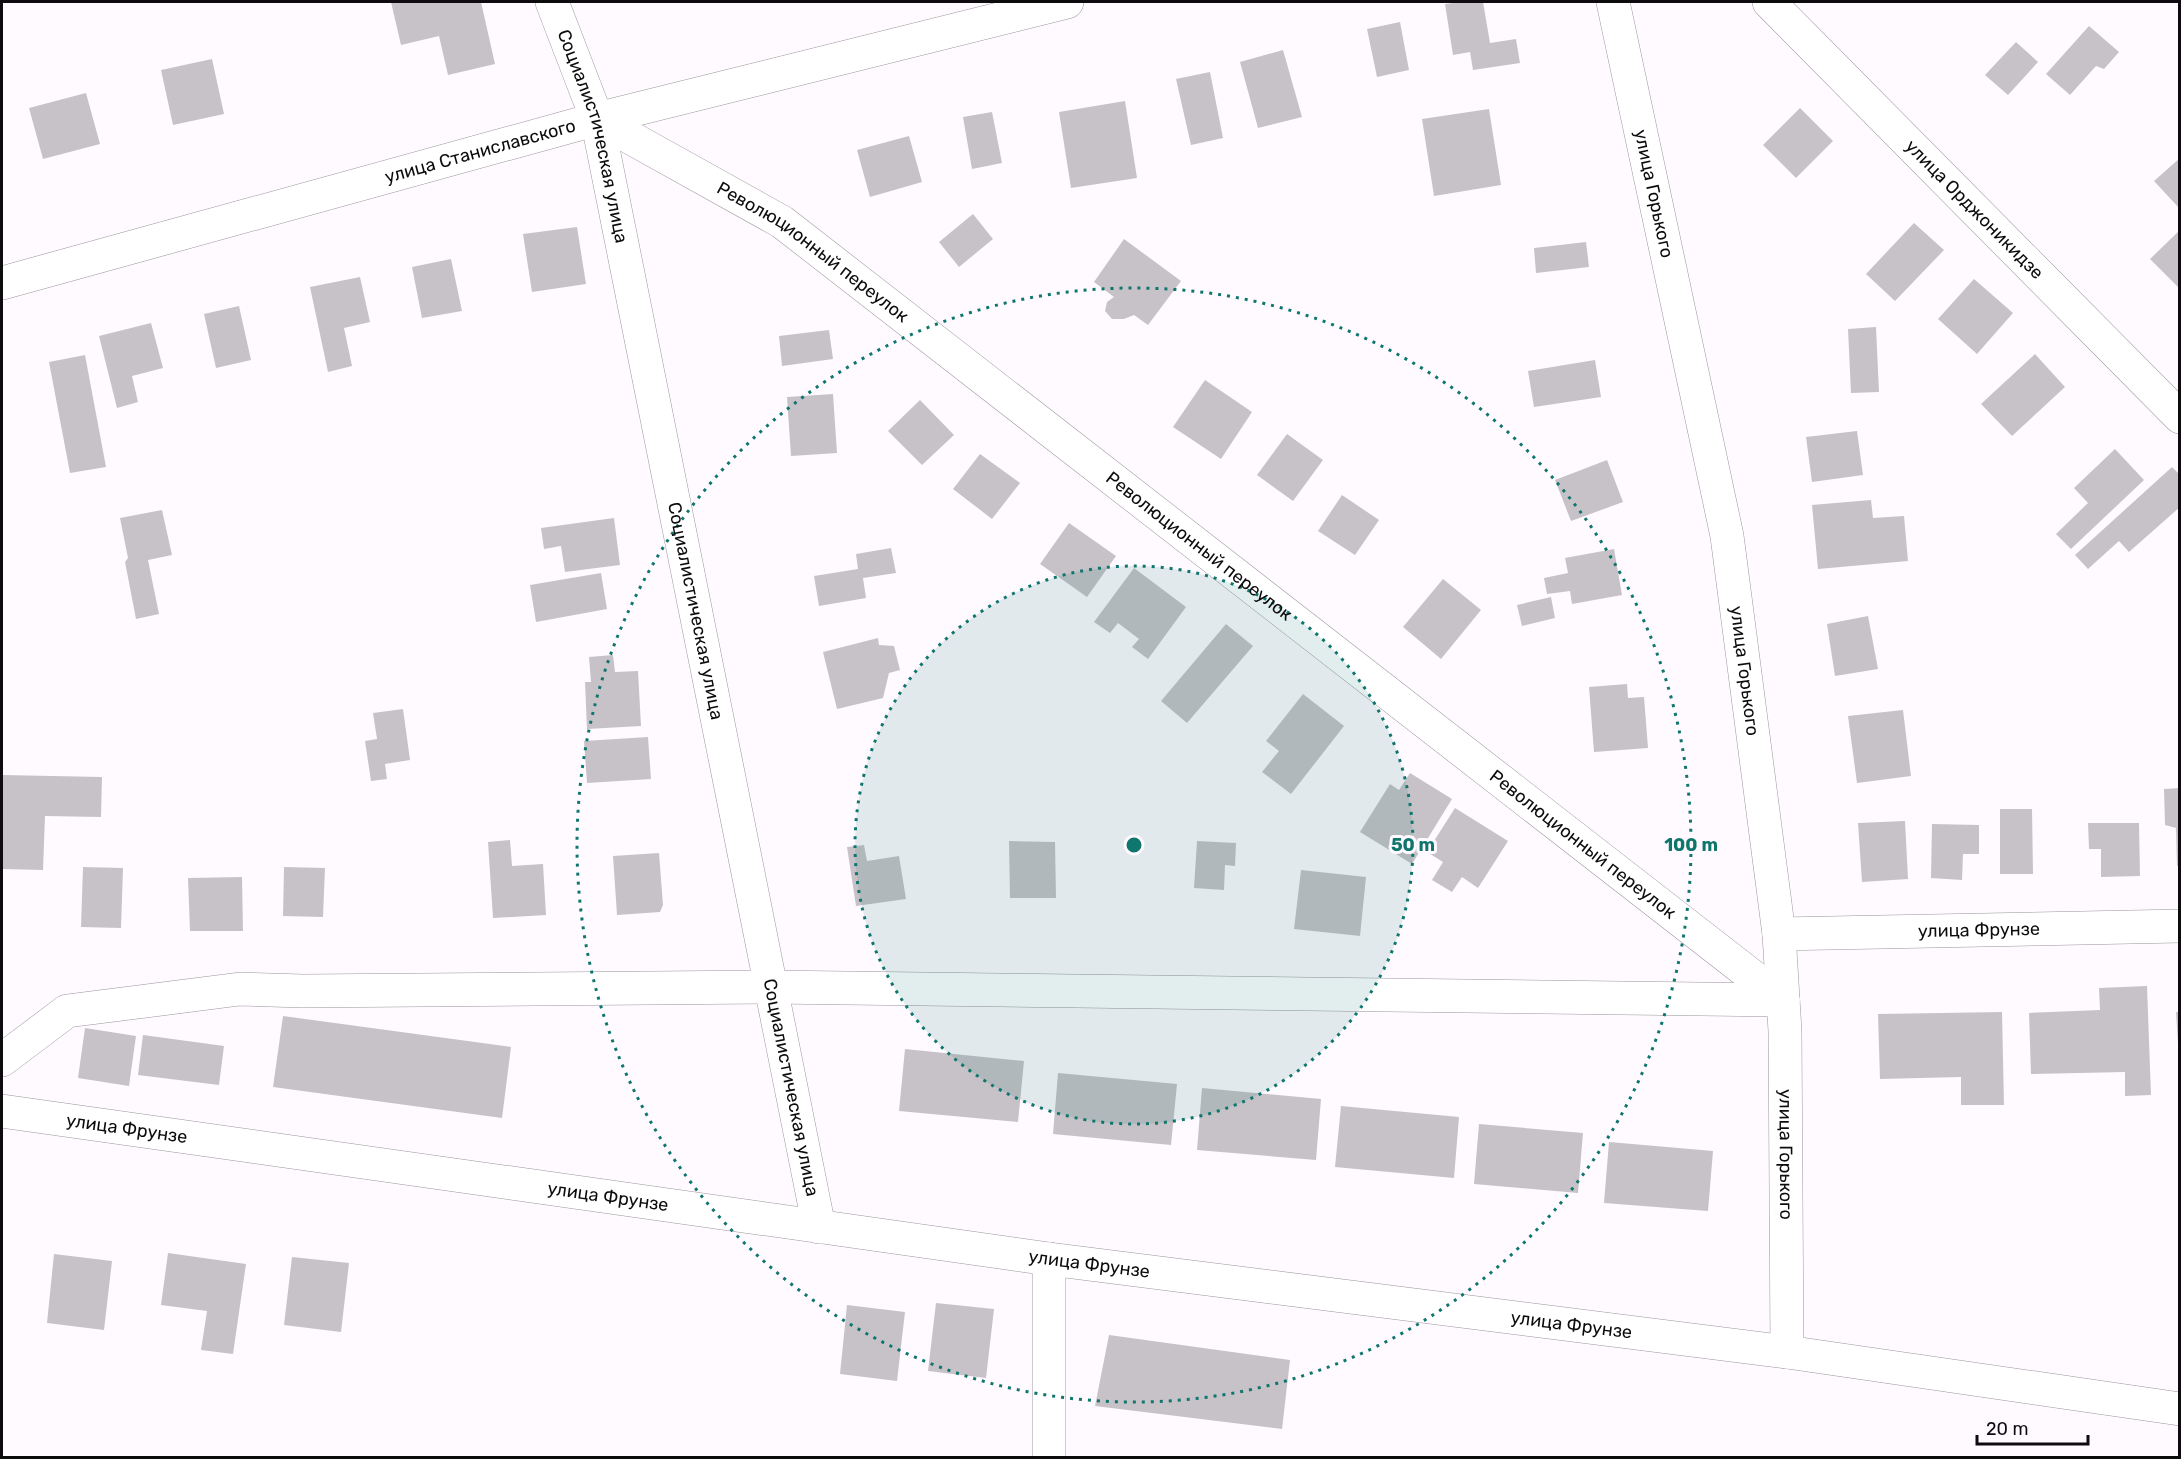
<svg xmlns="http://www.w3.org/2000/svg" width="2181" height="1459" font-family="Rubik,sans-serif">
<rect width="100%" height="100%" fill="#fffaff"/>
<!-- building -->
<path fill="#c7c2c7" d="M 391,2 L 481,2 L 495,64 L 448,75 L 439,36 L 401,45 Z
M 1462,2 L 1483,2 L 1490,43 L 1516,39 L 1520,63 L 1473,70 L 1470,52 L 1453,55 L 1445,4 Z
M 1400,22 L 1409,70 L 1377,77 L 1367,29 Z
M 2089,26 L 2119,52 L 2104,69 L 2096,66 L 2070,95 L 2046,74 Z
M 2016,42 L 2038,62 L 2008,95 L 1985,75 Z
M 1283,50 L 1302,117 L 1258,128 L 1240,62 Z
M 212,59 L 224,114 L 173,125 L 161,70 Z
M 1210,72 L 1223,138 L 1191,145 L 1176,79 Z
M 86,93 L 100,144 L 43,159 L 29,108 Z
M 1125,101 L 1137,178 L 1071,188 L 1059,112 Z
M 1800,108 L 1833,141 L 1796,178 L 1763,145 Z
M 1489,109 L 1501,185 L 1434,196 L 1422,119 Z
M 992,112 L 1002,163 L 972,169 L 963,117 Z
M 909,136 L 922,182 L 870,197 L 857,150 Z
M 2180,158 L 2180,209 L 2154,181 Z
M 973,214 L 993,239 L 959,267 L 939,242 Z
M 1914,223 L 1944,250 L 1895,301 L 1866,274 Z
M 577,227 L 586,284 L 532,292 L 523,234 Z
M 2180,230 L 2180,286 L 2178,287 L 2150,259 Z
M 1124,239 L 1181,281 L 1148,325 L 1134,315 L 1124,319 L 1112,319 L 1105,311 L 1107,302 L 1114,297 L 1094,282 Z
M 1586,242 L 1589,267 L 1536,273 L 1534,248 Z
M 451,259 L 462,311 L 422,318 L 412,267 Z
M 360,277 L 370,322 L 344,328 L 352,366 L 328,372 L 310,287 Z
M 1974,279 L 2013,313 L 1977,354 L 1938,319 Z
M 239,306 L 251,360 L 216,368 L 204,314 Z
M 151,323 L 163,368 L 132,376 L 138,402 L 117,408 L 99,336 Z
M 1876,327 L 1879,392 L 1851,393 L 1848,329 Z
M 829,330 L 833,359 L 782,366 L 779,336 Z
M 2035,354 L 2065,387 L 2012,436 L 1981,404 Z
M 85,355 L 106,467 L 70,473 L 49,362 Z
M 1595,360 L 1601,397 L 1534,407 L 1528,371 Z
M 1205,380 L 1252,412 L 1221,459 L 1173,427 Z
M 833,394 L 837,453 L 791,456 L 787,397 Z
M 920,400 L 954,435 L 922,465 L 888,431 Z
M 1857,431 L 1863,475 L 1812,482 L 1806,437 Z
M 1287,434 L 1323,460 L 1293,501 L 1257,475 Z
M 2115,449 L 2144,480 L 2071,549 L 2056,534 L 2088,503 L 2074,488 Z
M 980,454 L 1020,483 L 992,519 L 953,489 Z
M 1607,460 L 1623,502 L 1571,521 L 1555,480 Z
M 2172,467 L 2180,475 L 2180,507 L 2129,552 L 2119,541 L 2088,569 L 2075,555 Z
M 1342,495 L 1379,520 L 1355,555 L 1318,531 Z
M 1871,500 L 1873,518 L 1904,516 L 1908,561 L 1818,569 L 1812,505 Z
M 162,510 L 172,555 L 148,560 L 159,614 L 136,619 L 125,562 L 128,558 L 120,518 Z
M 614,518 L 620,565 L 565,572 L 561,546 L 544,549 L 541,528 Z
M 1069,523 L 1116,556 L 1087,597 L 1040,564 Z
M 891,548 L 896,573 L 863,578 L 866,598 L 819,606 L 814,576 L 858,569 L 856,554 Z
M 1614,549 L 1622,595 L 1572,604 L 1570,591 L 1547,594 L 1544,578 L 1568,573 L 1565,558 Z
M 1134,568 L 1186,607 L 1148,659 L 1132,647 L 1139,639 L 1118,623 L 1110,633 L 1094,622 Z
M 601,573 L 607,609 L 536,622 L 530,585 Z
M 1443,579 L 1481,610 L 1441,659 L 1403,627 Z
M 1551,597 L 1555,618 L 1522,626 L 1517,605 Z
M 1868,616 L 1878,669 L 1835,676 L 1827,624 Z
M 1226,624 L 1253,646 L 1187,723 L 1161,701 Z
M 878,638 L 879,645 L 894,646 L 900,670 L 889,673 L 883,698 L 837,709 L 823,652 Z
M 613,655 L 615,672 L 638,671 L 641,726 L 587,729 L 585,682 L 591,682 L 589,657 Z
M 1627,684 L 1628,698 L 1644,697 L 1648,748 L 1594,752 L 1589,687 Z
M 1303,694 L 1344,726 L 1291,794 L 1262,772 L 1279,751 L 1266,741 Z
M 403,709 L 410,760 L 385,764 L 387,779 L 371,781 L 365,741 L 377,739 L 373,713 Z
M 1903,710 L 1911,776 L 1857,783 L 1848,716 Z
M 648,737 L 651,779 L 587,783 L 584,741 Z
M 1410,773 L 1452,799 L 1412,864 L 1360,832 L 1390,784 L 1399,790 Z
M 2,775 L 102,777 L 101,817 L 45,816 L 43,870 L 2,869 Z
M 2180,788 L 2180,865 L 2177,866 L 2176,828 L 2165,825 L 2164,789 Z
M 1455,808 L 1508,841 L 1478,888 L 1462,877 L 1452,892 L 1432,880 L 1443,862 L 1427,852 Z
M 2000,809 L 2032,809 L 2033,874 L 2000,874 Z
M 1905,821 L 1908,879 L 1862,882 L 1858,823 Z
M 2088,823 L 2139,823 L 2140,876 L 2101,877 L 2101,849 L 2089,849 Z
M 1932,824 L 1979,825 L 1979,854 L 1963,854 L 1962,880 L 1931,878 Z
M 510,840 L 512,866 L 543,864 L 546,915 L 493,918 L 488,842 Z
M 1009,841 L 1055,842 L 1056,898 L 1010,898 Z
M 1197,841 L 1236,843 L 1235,866 L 1225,865 L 1224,890 L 1194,888 Z
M 864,845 L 867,861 L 899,856 L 906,899 L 856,906 L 847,847 Z
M 659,853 L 663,905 L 660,912 L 617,915 L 613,856 Z
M 83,867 L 123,868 L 121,928 L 81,927 Z
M 284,867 L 325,868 L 323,917 L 283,916 Z
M 1301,870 L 1366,877 L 1360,936 L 1294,929 Z
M 242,877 L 243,931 L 190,931 L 188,878 Z
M 2147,986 L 2151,1095 L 2125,1096 L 2125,1072 L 2031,1074 L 2029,1013 L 2100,1010 L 2099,988 Z
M 2002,1012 L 2004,1105 L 1961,1105 L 1961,1077 L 1880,1079 L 1878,1014 Z
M 2176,1012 L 2180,1012 L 2180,1043 L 2178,1043 Z
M 283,1016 L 511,1047 L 502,1118 L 273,1087 Z
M 85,1028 L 136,1036 L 129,1086 L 78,1078 Z
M 143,1035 L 224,1046 L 219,1085 L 138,1075 Z
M 905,1049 L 1024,1061 L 1018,1122 L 899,1111 Z
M 1058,1073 L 1177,1084 L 1171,1145 L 1053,1134 Z
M 1202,1088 L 1321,1099 L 1316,1160 L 1197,1150 Z
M 1341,1106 L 1459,1117 L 1454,1178 L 1335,1167 Z
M 1479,1124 L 1583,1133 L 1578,1193 L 1474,1184 Z
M 1609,1142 L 1713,1151 L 1708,1211 L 1604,1203 Z
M 168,1253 L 246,1264 L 233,1354 L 201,1350 L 207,1311 L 161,1305 Z
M 54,1254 L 112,1261 L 104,1330 L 47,1323 Z
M 292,1257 L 349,1263 L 341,1332 L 284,1325 Z
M 936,1303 L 994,1309 L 986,1378 L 928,1371 Z
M 847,1305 L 905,1312 L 897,1381 L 840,1374 Z
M 1109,1335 L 1290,1360 L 1282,1429 L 1095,1406 Z"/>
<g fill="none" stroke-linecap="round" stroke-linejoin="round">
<defs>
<g id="minor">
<path id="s1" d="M 552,2 L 597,119 L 819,1227"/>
<path id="s2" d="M 1613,2 L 1727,536 L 1779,934 L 1785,1031 L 1787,1352"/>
<path id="s3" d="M 1769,2 L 2180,417"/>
<path id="s4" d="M 597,119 L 782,222 L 1783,1000"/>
<path id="s5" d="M 2,283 L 597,119 L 1067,2"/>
<path id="s6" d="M 1779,934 L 2180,926"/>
<path d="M 2,1060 L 67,1011 L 240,989 L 303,991 L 771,987 L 1783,1000"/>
<path d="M 1049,1458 L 1049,1259"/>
</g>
<g id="major">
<path id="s7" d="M 2,1111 L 1049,1259 L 1787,1352 L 2180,1409"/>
</g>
</defs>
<!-- minor casing -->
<use href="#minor" stroke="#9b969b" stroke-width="34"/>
<!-- major casing -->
<use href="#major" stroke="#9b969b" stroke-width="34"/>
<!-- minor -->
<use href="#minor" stroke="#fff" stroke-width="33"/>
<!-- major -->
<use href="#major" stroke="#fff" stroke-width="33"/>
</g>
<!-- distance rings -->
<circle cx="1134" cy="845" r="279" fill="#0f766e" fill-opacity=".12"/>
<g fill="none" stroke="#0f766e" stroke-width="3" stroke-dasharray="3 6">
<circle cx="1134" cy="845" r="279"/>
<circle cx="1134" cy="845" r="557"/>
</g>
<g text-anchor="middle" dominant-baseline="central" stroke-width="6" stroke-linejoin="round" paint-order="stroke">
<!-- street labels -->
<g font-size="18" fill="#0d0b0d" stroke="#fffaff">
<text stroke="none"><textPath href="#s1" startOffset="141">Социалистическая улица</textPath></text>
<text stroke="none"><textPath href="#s5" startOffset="496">улица Станиславского</textPath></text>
<text stroke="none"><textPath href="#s2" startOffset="196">улица Горького</textPath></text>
<text stroke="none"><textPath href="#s3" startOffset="292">улица Орджоникидзе</textPath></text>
<text stroke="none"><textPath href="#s4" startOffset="254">Революционный переулок</textPath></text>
<text stroke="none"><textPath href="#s4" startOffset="740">Революционный переулок</textPath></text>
<text stroke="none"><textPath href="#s1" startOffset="627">Социалистическая улица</textPath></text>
<text stroke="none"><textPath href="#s2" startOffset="682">улица Горького</textPath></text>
<text stroke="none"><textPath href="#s4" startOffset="1226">Революционный переулок</textPath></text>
<text stroke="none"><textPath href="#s6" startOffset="200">улица Фрунзе</textPath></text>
<text stroke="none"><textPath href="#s1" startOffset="1113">Социалистическая улица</textPath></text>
<text stroke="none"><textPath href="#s7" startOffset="126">улица Фрунзе</textPath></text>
<text stroke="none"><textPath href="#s2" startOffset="1168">улица Горького</textPath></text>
<text stroke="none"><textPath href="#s7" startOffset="612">улица Фрунзе</textPath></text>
<text stroke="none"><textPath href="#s7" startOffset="1098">улица Фрунзе</textPath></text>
<text stroke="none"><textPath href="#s7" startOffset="1584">улица Фрунзе</textPath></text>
</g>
</g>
<circle cx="1134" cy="845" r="9" fill="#0f766e" stroke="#fffaff" stroke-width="3"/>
<g font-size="18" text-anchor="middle" font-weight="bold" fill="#0f766e" stroke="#fffaff" stroke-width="6" stroke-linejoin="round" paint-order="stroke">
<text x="1413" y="851">50 m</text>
<text x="1691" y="851">100 m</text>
</g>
<!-- border -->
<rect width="2181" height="1459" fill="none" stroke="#0d0b0d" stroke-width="6"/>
<!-- scale -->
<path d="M1977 1435v9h111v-9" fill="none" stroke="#0d0b0d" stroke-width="3"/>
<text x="1986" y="1435" font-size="18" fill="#0d0b0d" stroke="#fffaff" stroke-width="4.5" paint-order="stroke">20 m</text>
</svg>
